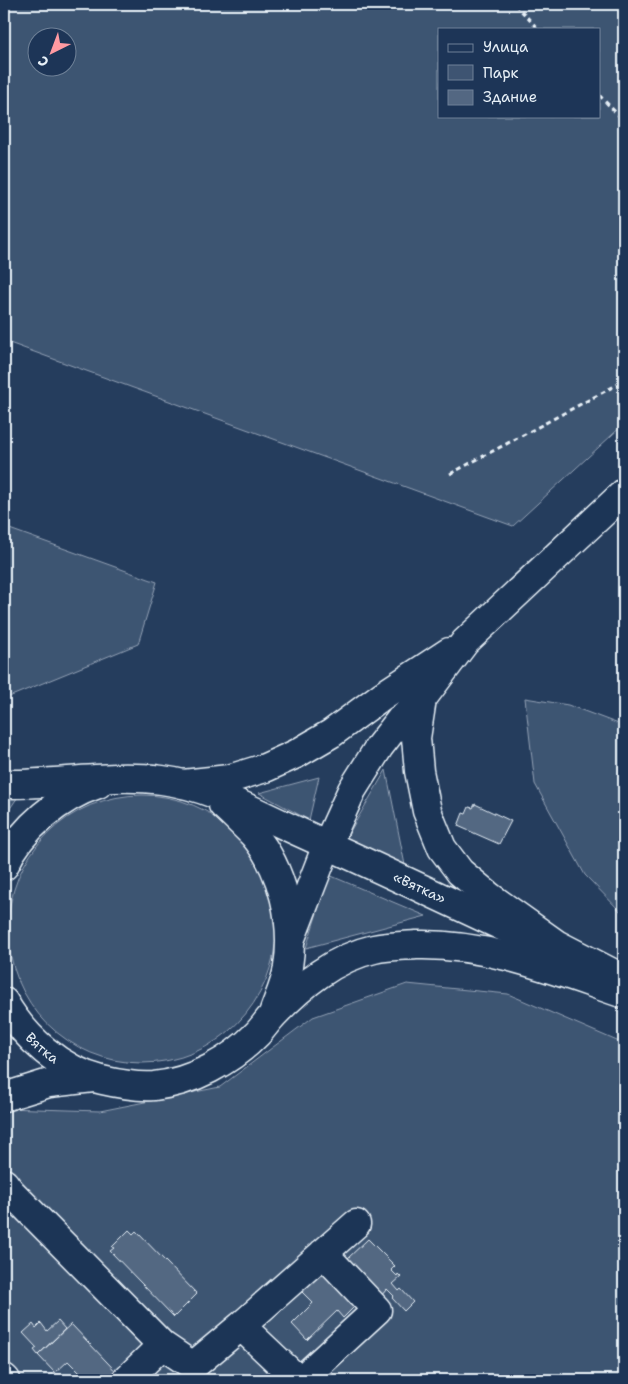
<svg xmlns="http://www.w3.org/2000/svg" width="628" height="1384" font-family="'Shantell Sans',sans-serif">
<rect width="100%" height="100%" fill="#253d5d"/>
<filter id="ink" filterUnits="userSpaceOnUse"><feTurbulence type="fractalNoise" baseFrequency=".02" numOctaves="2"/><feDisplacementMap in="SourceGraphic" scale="10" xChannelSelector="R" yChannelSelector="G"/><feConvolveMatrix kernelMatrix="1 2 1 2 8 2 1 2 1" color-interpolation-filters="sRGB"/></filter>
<g filter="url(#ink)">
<!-- green -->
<path fill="#3e5472" stroke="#93a2b5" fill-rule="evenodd" d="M 4,4 L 624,4 L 624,424 L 513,526 L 4,341 ZM 439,29 L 599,29 L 599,116 L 439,116 ZM 38,38 L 68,38 L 68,68 L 38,68 Z
M 4,527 L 157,582 L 138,644 L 4,699 Z
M 525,698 L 568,705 L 624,726 L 624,915 L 585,875 L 535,784 Z
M 386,770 L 407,875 L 345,840 Z
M 319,777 L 309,820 L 259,793 Z
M 4,794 L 20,794 L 4,817 Z
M8 929a134 134 0 1 1 268 0a134 134 0 1 1-268 0Z
M 329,875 L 426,916 L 306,948 Z
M 407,984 L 508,994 L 624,1044 L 624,1380 L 4,1380 L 4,1108 L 100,1111 L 220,1087 L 313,1017 Z"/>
<!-- building -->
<path fill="#536782" stroke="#e8f1f8" d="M 475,804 L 511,821 L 499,844 L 458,826 L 463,813 L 466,814 L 469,807 L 473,808 Z
M 129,1230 L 133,1234 L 136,1231 L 197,1294 L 174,1317 L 110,1251 L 114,1248 L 112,1247 Z
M 368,1239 L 395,1266 L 391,1270 L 397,1276 L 398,1274 L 401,1277 L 393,1284 L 399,1291 L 401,1289 L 413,1302 L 404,1311 L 392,1298 L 394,1296 L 387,1289 L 380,1297 L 347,1263 L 349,1261 L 347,1259 Z
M 322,1266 L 358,1303 L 343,1318 L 337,1311 L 307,1340 L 292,1324 L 313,1303 L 302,1292 L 304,1290 L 301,1287 Z
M 58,1321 L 65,1329 L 38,1355 L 34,1350 L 37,1348 L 23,1333 L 33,1324 L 36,1328 L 41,1323 L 47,1331 Z
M 71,1324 L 124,1380 L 87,1380 L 68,1361 L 55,1373 L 38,1355 Z"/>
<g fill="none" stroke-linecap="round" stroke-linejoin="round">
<defs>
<path id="minor" d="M 4,1183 L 10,1191 L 162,1345 L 126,1380
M 241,1326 L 356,1224
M 162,1345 L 193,1366 L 241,1326 L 298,1380
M 4,1378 L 6,1380
M 301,1380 L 377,1310 L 323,1253"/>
<path id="major" d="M 422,699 L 416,738 L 419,771 L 427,811 L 442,848 L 460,872 L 490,897 L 556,944 L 624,979
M 183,784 L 229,779 L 265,768 L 296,754 L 332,733 L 382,696 L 449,652
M 291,938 L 327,845 L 352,790 L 379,747 L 400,720 L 422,699 L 465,642 L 624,493
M 4,1097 L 49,1083 L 93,1078"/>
<g id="highway">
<path id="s1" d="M 4,784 C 57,785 109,773 162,780 C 210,786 256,813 299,832 C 394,875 487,919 580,963"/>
<path d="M 223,805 C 233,814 243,824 253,834 C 283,869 295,923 288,967 C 286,982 279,997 274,1011"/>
<path d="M 4,866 C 21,828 60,797 98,784"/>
<path id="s2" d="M 4,1002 C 25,1038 60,1070 102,1080 C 119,1084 136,1087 154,1086 C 192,1082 231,1061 257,1034 C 263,1028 268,1020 274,1014 C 302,985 334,958 374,949 C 387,946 402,946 416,945 C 489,943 556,971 624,994"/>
</g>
</defs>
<!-- minor casing -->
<use href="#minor" stroke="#e8f1f8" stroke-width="31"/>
<!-- major casing -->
<use href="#major" stroke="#e8f1f8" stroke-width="31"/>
<!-- highway casing -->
<use href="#highway" stroke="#e8f1f8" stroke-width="31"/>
<!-- path -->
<path stroke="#e8f1f8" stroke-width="3" stroke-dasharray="5 4" stroke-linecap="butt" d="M 515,4 L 538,29
M 599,95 L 624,121
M 450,474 L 624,381"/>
<!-- minor -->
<use href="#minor" stroke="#1d3557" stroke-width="28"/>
<!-- major -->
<use href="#major" stroke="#1d3557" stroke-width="28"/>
<!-- highway -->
<use href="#highway" stroke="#1d3557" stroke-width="28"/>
</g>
</g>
<g text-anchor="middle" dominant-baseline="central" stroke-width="4.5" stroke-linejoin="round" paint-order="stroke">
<!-- street labels -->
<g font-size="14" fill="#e8f1f8" stroke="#1d3557">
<text stroke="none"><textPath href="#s1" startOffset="438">«Вятка»</textPath></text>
<text stroke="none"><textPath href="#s2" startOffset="60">Вятка</textPath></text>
</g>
</g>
<!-- margin -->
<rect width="628" height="1384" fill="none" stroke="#1d3557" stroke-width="20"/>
<rect x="10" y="10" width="608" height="1364" fill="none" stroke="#e8f1f8" stroke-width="2" filter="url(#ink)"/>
<!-- legend -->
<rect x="438" y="28" width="162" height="90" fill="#1d3557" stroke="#6e8097"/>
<rect x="448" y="44" width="25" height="8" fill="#1d3557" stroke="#6e8097"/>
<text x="483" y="52" font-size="15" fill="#e8f1f8">Улица</text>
<rect x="448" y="65" width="25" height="15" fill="#3e5472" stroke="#6e8097"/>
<text x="483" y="78" font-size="15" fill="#e8f1f8">Парк</text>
<rect x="448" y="90" width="25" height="15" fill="#536782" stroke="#6e8097"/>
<text x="483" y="102" font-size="15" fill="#e8f1f8">Здание</text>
<!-- north arrow -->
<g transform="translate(52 52) rotate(222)"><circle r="24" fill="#1d3557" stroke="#6e8097"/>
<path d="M0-4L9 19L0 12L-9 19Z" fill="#ff9aa2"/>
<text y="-8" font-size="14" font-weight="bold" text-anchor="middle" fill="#e8f1f8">С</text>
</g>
</svg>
